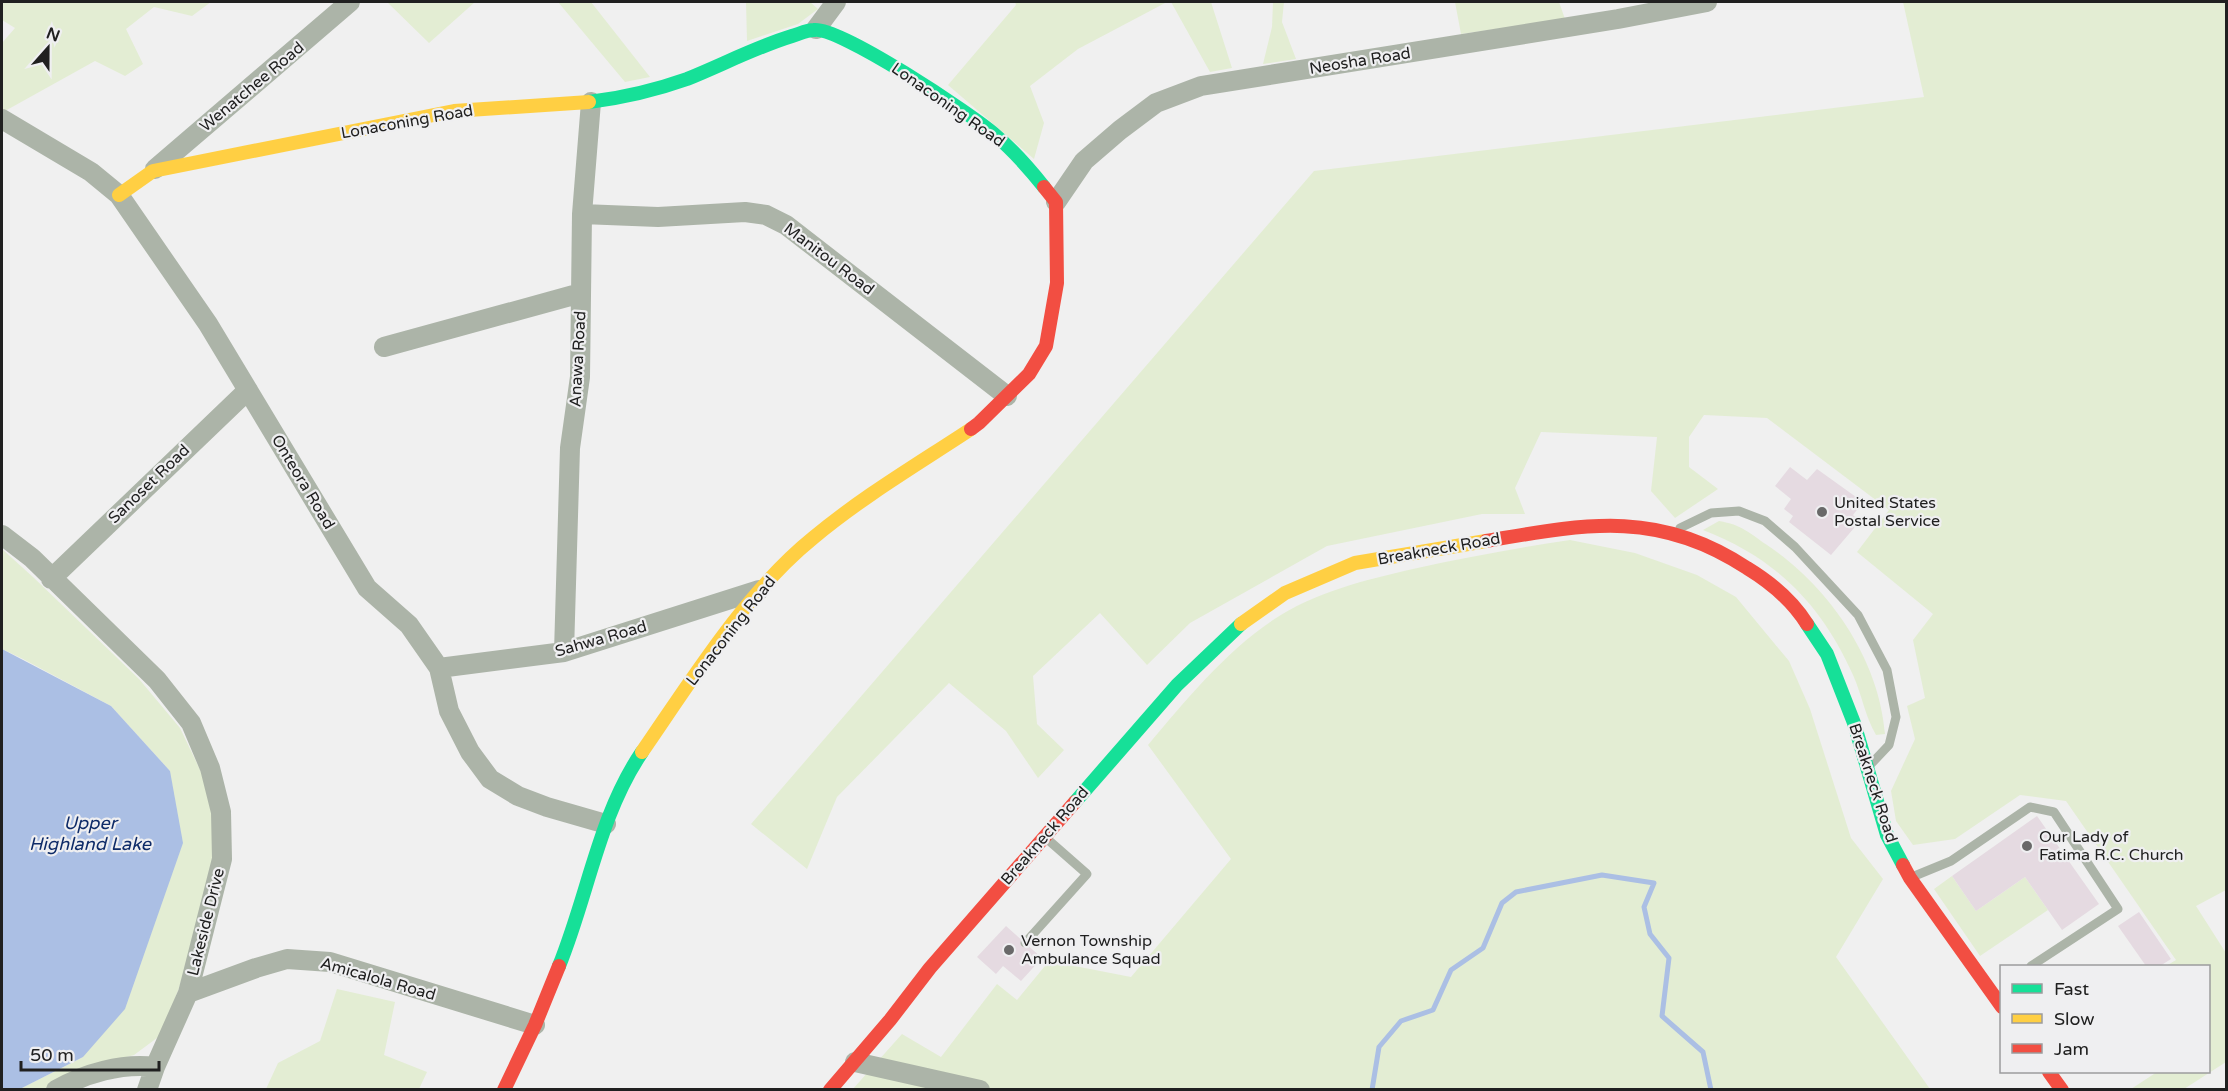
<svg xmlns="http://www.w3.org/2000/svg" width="2228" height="1091" font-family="'Varela Round',sans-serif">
<rect width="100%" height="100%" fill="#f0f0f0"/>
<!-- green -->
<path fill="#e3edd3" d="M 2,2 L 211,2 L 192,16 L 154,7 L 126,29 L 143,64 L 125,76 L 95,61 L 5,111 L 2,109 L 2,43 L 15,28 L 2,20 Z
M 387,2 L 475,2 L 429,43 Z
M 558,2 L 591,2 L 650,77 L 625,82 Z
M 746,2 L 810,2 L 818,9 L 798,24 L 747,41 Z
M 1015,2 L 1167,2 L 1078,49 L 1030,86 L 1044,123 L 1034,159 L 948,85 L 1016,5 Z
M 1171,2 L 1211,2 L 1232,68 L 1210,72 Z
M 1273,2 L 1284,2 L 1282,22 L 1296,59 L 1263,64 L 1272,27 Z
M 1455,2 L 1559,2 L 1565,19 L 1461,34 Z
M 1903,2 L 2226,2 L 2226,890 L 2196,906 L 2226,953 L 2226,1062 L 2184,1089 L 2131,1089 L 2157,1072 L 2208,1072 L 2208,966 L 2166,966 L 2176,960 L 2066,801 L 2020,795 L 1955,839 L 1913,845 L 1896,821 L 1891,791 L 1915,739 L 1907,706 L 1925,698 L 1913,640 L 1933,614 L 1857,552 L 1889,510 L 1767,418 L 1704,415 L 1689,437 L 1689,467 L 1718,489 L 1675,518 L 1651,491 L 1657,437 L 1541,432 L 1515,488 L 1525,514 L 1482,514 L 1327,546 L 1190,623 L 1147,665 L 1100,613 L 1033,676 L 1037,724 L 1064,750 L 1038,778 L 1006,731 L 949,683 L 837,797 L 807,869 L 751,824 L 1314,171 L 1924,97 Z
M 1719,521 C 1742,525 1748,532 1767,545 C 1828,586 1879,658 1885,734 L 1876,735 C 1865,716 1862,695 1853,675 C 1822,605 1776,558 1703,530 Z
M 1570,540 L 1635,553 L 1697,575 L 1736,597 L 1789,661 L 1810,709 L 1851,838 L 1883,879 L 1836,957 L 1930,1089 L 852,1090 L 902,1034 L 941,1057 L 997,984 L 1017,1000 L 1049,961 L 1131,977 L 1231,859 L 1148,745 C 1185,701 1225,652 1273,620 C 1315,592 1365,580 1413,569 C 1466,557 1517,548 1570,540 Z
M 2,549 L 33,577 L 139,679 L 180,728 L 206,782 L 213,816 L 213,859 L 202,910 L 179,988 L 161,1035 L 134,1055 L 88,1068 L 47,1089 L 20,1089 L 83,1057 L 170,771 L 111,706 L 23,659 L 2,649 Z
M 1952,876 L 1976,911 L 2025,877 L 2048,910 L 1980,956 L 1934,889 Z
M 337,989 L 395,1002 L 384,1055 L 427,1072 L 419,1089 L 266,1089 L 278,1063 L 320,1041 Z"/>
<!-- water -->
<path fill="#abbfe4" d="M 2,649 L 111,706 L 170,771 L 183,843 L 125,1009 L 83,1057 L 20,1089 L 2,1089 Z"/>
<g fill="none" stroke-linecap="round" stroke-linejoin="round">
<!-- stream -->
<path stroke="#abbfe4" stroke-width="5" d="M 1372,1090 L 1379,1047 L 1401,1021 L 1433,1010 L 1451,970 L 1483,948 L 1502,903 L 1516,892 L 1602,875 L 1654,883 L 1644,907 L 1650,934 L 1669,958 L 1662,1016 L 1703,1052 L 1711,1090"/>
</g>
<!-- building -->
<path fill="#e5dae1" d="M 1790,467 L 1807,480 L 1817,469 L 1863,502 L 1853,515 L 1860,521 L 1831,555 L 1789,522 L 1793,516 L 1784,509 L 1791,499 L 1775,486 Z
M 2037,816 L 2099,904 L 2062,930 L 2025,877 L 1976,911 L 1952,876 Z
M 2139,912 L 2171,959 L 2160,966 L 2146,966 L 2118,926 Z
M 1006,926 L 1042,958 L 1021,981 L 1003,966 L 996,974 L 977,957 Z"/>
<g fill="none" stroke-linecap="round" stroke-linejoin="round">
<!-- lane -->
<path stroke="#acb4a8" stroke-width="9" d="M 1680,528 L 1711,513 L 1739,511 L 1765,521 L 1795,547 L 1858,615 L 1887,670 L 1896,717 L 1889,745 L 1871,764
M 1912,877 L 1951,861 L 2030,807 L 2054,812 L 2118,909 L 2031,966
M 1025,943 L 1087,874 L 1046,838"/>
<!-- street -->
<path stroke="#acb4a8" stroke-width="20" d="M 816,29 L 836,2
M 2,119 L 91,172 L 119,195 L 208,324 L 367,588 L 409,625 L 439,668 L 449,711 L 470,752 L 490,779 L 518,796 L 547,807 L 606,824
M 155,169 L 350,2
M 1056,202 L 1084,161 L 1120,130 L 1156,103 L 1201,86 L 1618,19 L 1707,2
M 582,214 L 658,217 L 745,212 L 766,215 L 786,225 L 1007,396
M 384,347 L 581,293
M 2,535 L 32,558 L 157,680 L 191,723 L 210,768 L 221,812 L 222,859 L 188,993 L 155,1067 C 122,1063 85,1073 56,1090
M 51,579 L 248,390
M 564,652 L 570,448 L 580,377 L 582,214 L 591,102
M 439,668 L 564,652 L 759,590
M 188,993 L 256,968 L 287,959 L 330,962 L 535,1025
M 855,1062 L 980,1090
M 147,1090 L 155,1067"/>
<!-- fast -->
<path stroke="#16e098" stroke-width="14" d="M 589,102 C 622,98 656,90 687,79 C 722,65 756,47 792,36 C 799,34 807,30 814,30 C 839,26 971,114 994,134 C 1013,150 1029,168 1044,187
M 1807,624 L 1827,654 L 1854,723 L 1887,835 L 1903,865
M 1075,802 L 1177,685 L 1241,624
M 559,966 C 588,895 599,815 642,752"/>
<!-- slow -->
<path stroke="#ffcf43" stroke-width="14" d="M 119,195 L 153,171 L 454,111 L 589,102
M 1241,624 L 1285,593 L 1355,563 L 1486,541
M 642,752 C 691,681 746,592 813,538 C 862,497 918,464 971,429"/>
<!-- jam -->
<path stroke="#f24e42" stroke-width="14" d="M 971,429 L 979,423 L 1029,374 L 1046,346 L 1057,283 L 1056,202 L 1044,187
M 1486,541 C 1585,524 1658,509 1747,568 C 1770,582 1792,600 1807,624
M 1903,865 L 1910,878 L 2002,1007
M 2049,1072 L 2062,1090
M 504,1090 L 535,1025 L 559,966
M 830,1090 L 890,1020 L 930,968 L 1075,802"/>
</g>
<!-- markers -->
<g fill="#696969" stroke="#efeff1" stroke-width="2">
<circle cx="1822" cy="512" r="6"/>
<circle cx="2027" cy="846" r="6"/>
<circle cx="1009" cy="950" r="6"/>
</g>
<g text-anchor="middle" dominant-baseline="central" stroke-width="4.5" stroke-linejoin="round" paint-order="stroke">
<!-- street labels -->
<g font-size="16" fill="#202020" stroke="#efeff1">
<text transform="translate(1360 61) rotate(-9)">Neosha Road</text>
<text transform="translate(252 87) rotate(-40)">Wenatchee Road</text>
<text transform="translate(948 105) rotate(35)">Lonaconing Road</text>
<text transform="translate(407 122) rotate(-10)">Lonaconing Road</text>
<text transform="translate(829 259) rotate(37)">Manitou Road</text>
<text transform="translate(578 359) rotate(-87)">Anawa Road</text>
<text transform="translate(303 482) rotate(59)">Onteora Road</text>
<text transform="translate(149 484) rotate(-44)">Sanoset Road</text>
<text transform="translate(1439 549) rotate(-10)">Breakneck Road</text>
<text transform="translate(731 631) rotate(-52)">Lonaconing Road</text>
<text transform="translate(601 639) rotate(-16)">Sahwa Road</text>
<text transform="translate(1873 783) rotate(72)">Breakneck Road</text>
<text transform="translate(1045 836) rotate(-49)">Breakneck Road</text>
<text transform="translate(206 922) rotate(-76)">Lakeside Drive</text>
<text transform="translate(378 979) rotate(16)">Amicalola Road</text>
</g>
<!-- poi labels -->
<g font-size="16" fill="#202020" stroke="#efeff1" text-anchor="start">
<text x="1834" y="503">United States<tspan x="1834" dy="18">Postal Service</tspan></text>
<text x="2039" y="837">Our Lady of<tspan x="2039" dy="18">Fatima R.C. Church</tspan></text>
<text x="1021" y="941">Vernon Township<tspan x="1021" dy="18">Ambulance Squad</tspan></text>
</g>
<!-- water labels -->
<g font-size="18" font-style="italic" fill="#0e2b68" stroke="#efeff1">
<text x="90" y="823">Upper<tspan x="90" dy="21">Highland Lake</tspan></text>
</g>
</g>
<!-- border -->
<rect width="2228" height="1091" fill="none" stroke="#202020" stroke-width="6"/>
<!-- legend -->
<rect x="2000" y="965" width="210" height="108" fill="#efeff1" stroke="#9c9c9d" stroke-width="1.5"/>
<rect x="2012" y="984" width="30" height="9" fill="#16e098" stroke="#9c9c9d" stroke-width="1.5"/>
<text x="2054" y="995" font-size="18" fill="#202020">Fast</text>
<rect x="2012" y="1014" width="30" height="9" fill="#ffcf43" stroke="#9c9c9d" stroke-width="1.5"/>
<text x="2054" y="1025" font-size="18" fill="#202020">Slow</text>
<rect x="2012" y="1044" width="30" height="9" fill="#f24e42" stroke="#9c9c9d" stroke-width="1.5"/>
<text x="2054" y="1055" font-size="18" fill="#202020">Jam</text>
<!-- north arrow -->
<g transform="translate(48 48) rotate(21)" stroke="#efeff1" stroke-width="4.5" paint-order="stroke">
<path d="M0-4.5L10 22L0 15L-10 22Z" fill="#202020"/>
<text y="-9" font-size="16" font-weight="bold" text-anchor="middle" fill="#202020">N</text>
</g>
<!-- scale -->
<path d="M21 1061v9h138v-9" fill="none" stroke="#202020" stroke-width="3"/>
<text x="30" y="1061" font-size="18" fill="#202020" stroke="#efeff1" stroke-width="4.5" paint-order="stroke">50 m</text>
</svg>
